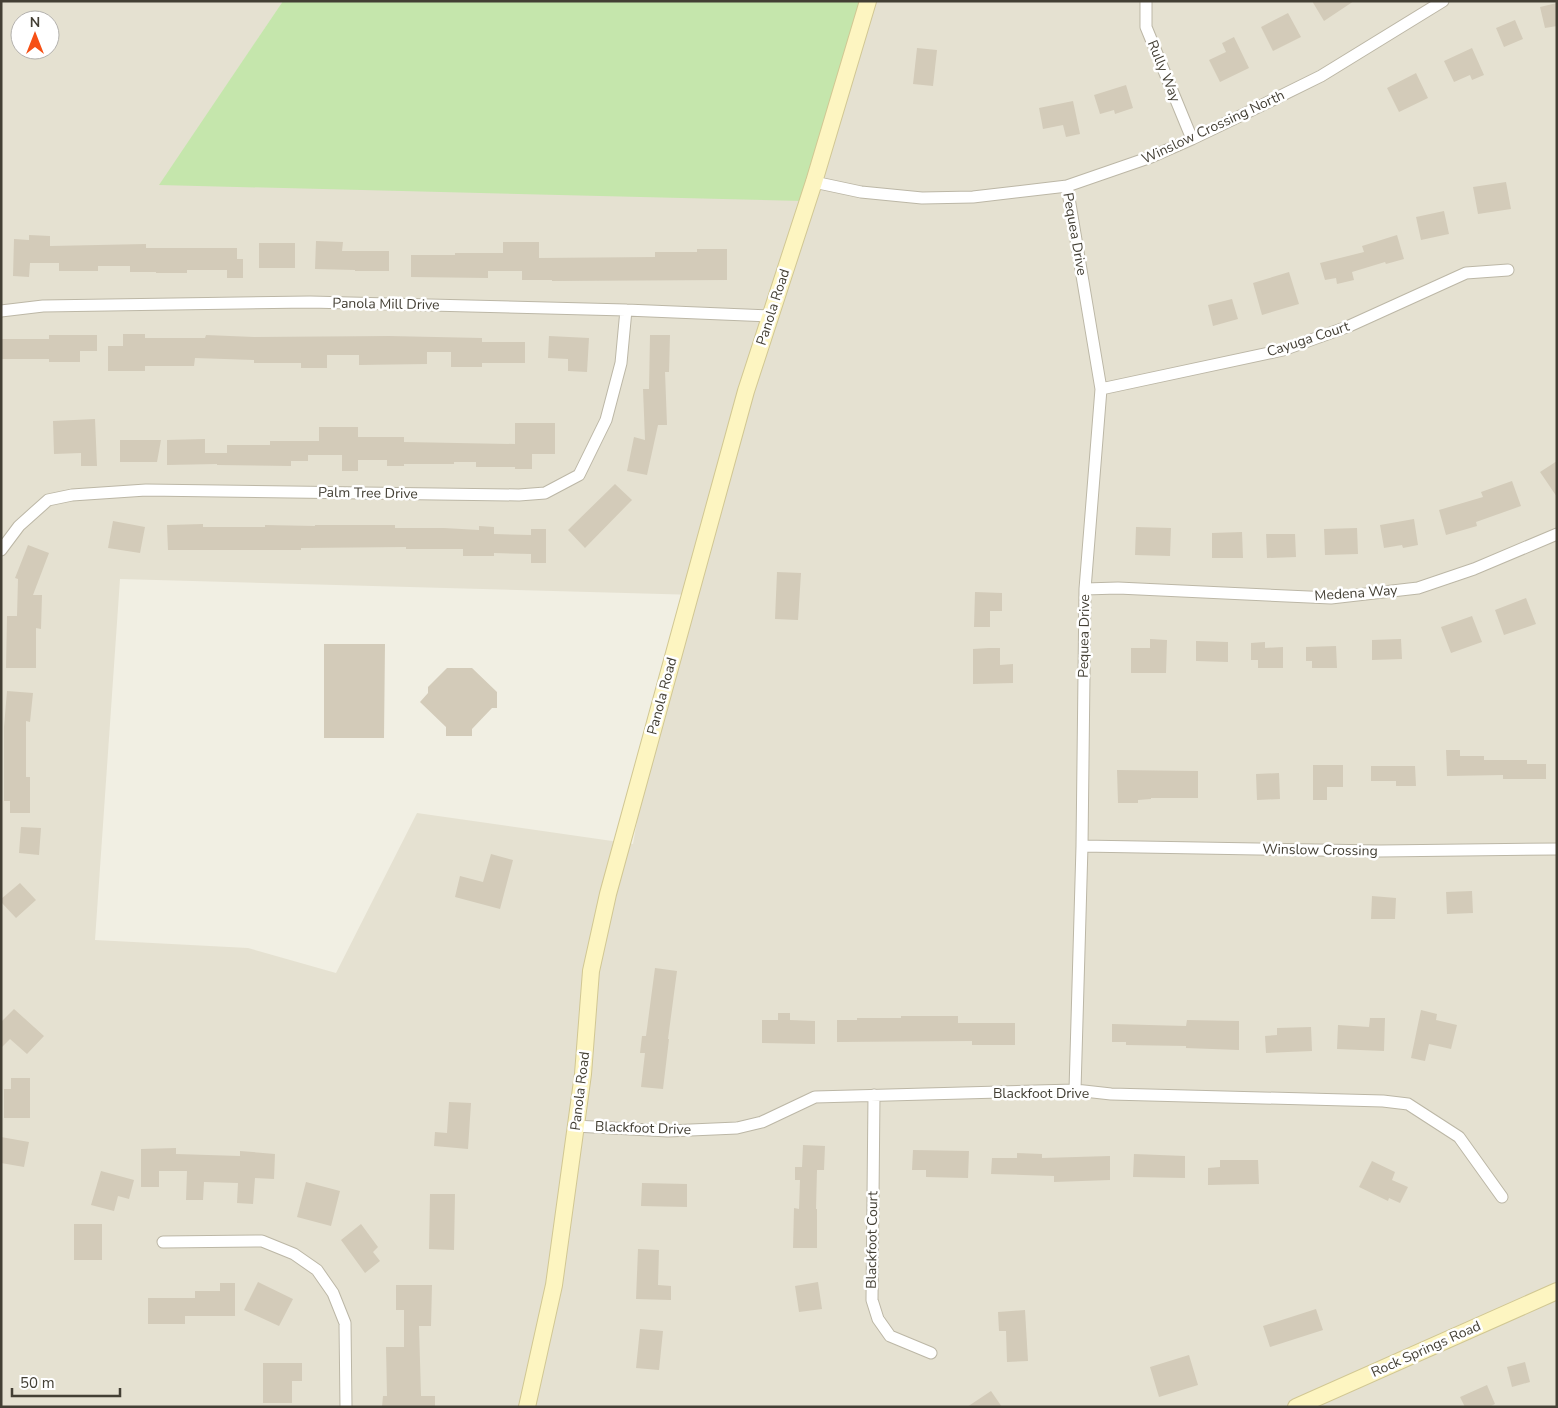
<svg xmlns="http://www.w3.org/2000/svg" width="1558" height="1408" font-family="'Nunito Sans',sans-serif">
<rect width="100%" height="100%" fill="#f1efe3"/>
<!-- residential -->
<path fill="#e5e1d1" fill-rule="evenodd" d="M 1,1 L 283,1 L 160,185 L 873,1 L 1557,1 L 1557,1407 L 1,1407 ZM 20,20 L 50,20 L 50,50 L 20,50 ZM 120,579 L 698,595 L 650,748 L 633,844 L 417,813 L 336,973 L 248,948 L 95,940 Z"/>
<!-- green -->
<path fill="#c5e6ac" d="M 283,1 L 873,1 L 803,201 L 159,185 Z"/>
<!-- building -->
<path fill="#d3cbb9" d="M 1312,1 L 1354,1 L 1324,21 Z
M 1557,3 L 1557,26 L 1545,28 L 1540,7 Z
M 1288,13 L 1301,37 L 1273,51 L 1261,27 Z
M 1515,20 L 1523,39 L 1504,47 L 1496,28 Z
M 1234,37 L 1249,68 L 1220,82 L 1209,60 L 1226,52 L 1222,43 Z
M 917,48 L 937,50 L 933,86 L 913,84 Z
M 1472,48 L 1484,75 L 1472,80 L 1470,75 L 1454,82 L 1444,61 Z
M 1416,73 L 1428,98 L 1399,112 L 1387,88 Z
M 1126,85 L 1133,108 L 1115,114 L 1114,110 L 1100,114 L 1094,95 Z
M 1073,101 L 1080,134 L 1066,137 L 1063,125 L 1043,129 L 1039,108 Z
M 1506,182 L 1511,209 L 1478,214 L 1473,187 Z
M 1444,211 L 1449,234 L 1421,240 L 1416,217 Z
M 29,235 L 50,236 L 50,246 L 146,244 L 146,248 L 237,248 L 237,259 L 243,259 L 243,278 L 227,278 L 227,270 L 187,270 L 187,273 L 156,273 L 156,272 L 130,272 L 130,266 L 98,266 L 98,271 L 59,271 L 59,263 L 30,263 L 29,277 L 13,276 L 14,239 L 29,240 Z
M 1397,235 L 1404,259 L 1386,264 L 1385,262 L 1352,272 L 1354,280 L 1337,284 L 1336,278 L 1325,280 L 1320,263 L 1364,252 L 1362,246 Z
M 316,241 L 343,242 L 342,251 L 389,251 L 389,271 L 355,271 L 355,270 L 315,269 Z
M 503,242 L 539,242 L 539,258 L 655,257 L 655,252 L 697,252 L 697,249 L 727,249 L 727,280 L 552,281 L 552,280 L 522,280 L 522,271 L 488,271 L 488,278 L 411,277 L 411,255 L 455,255 L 455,253 L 503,253 Z
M 259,243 L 295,243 L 295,268 L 259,268 Z
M 1289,272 L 1299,304 L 1262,315 L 1253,283 Z
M 1232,299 L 1238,319 L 1213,326 L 1208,305 Z
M 123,334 L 145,334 L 145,338 L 205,338 L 206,335 L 254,337 L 389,336 L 482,338 L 482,342 L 525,342 L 525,363 L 482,363 L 482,367 L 451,367 L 451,352 L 427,352 L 427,364 L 359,365 L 359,355 L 327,355 L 327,368 L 301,368 L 301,363 L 254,363 L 254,360 L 195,358 L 194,366 L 145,366 L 145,371 L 108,371 L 108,346 L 123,346 Z
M 49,335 L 97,335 L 97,351 L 80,351 L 80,362 L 49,362 L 49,359 L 1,359 L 1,339 L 49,339 Z
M 650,335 L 670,335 L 669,372 L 665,372 L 667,425 L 658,425 L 647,475 L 627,471 L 634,437 L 645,440 L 643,389 L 649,389 Z
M 549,336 L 589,338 L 587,372 L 568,371 L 568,359 L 548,358 Z
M 95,419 L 97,466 L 81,466 L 81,453 L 54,454 L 53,421 Z
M 515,423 L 555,423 L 555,454 L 532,454 L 532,469 L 515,469 L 515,467 L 476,467 L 476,462 L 454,462 L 454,464 L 404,464 L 404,466 L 387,466 L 387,460 L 358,460 L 358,471 L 342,471 L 342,455 L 308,455 L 308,461 L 291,461 L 291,466 L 217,465 L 217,464 L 167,465 L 167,440 L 205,439 L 205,453 L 227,453 L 227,445 L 270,445 L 270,441 L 319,441 L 319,427 L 358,427 L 358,437 L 404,437 L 404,442 L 515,444 Z
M 120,440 L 161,440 L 157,462 L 120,462 Z
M 1557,461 L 1557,497 L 1540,472 Z
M 1512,481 L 1521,506 L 1476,522 L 1477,526 L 1446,535 L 1439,510 L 1483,497 L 1481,492 Z
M 615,484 L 632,500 L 585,548 L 568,530 Z
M 1414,519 L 1418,545 L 1403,548 L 1402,545 L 1384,548 L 1380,525 Z
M 113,521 L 145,527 L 140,553 L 108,548 Z
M 203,524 L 203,527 L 265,527 L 265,525 L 315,526 L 315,525 L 395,525 L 395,528 L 444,528 L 479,530 L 479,526 L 494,527 L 494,534 L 531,535 L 531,529 L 546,529 L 546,563 L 531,563 L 531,554 L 494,553 L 494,556 L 463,556 L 463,549 L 406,549 L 406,547 L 301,548 L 301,550 L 168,550 L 167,525 Z
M 1136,527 L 1171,528 L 1170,556 L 1135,555 Z
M 1357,528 L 1358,554 L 1325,555 L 1324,529 Z
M 1242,532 L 1243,558 L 1212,558 L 1212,533 Z
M 1266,534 L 1295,534 L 1296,557 L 1267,558 Z
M 28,545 L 49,553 L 33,595 L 42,595 L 41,629 L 36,628 L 36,668 L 6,668 L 7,616 L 17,616 L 18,579 L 15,578 Z
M 777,572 L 801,573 L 798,620 L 775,619 Z
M 975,592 L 1002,593 L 1002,611 L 990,611 L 990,627 L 974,627 Z
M 1526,598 L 1536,624 L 1504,635 L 1495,610 Z
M 1472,616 L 1482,642 L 1451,653 L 1441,627 Z
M 1150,639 L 1167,640 L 1166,673 L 1131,673 L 1131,648 L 1150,648 Z
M 1401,639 L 1402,659 L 1372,660 L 1372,640 Z
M 1196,641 L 1228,642 L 1228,662 L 1196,661 Z
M 1265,642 L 1265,648 L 1283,647 L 1283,668 L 1258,668 L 1258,660 L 1251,660 L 1251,643 Z
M 324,644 L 385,644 L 384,738 L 324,738 Z
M 1336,646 L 1337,668 L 1312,668 L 1312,661 L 1306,661 L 1306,647 Z
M 989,648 L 1000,648 L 1000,665 L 1013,664 L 1013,683 L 973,684 L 973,649 Z
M 447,668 L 472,668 L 497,692 L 497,708 L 492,708 L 472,729 L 472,736 L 446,736 L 446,727 L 420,702 L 428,693 L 428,687 Z
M 7,691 L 33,693 L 30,722 L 26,721 L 26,777 L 30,777 L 30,813 L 10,813 L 10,801 L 4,801 L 4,727 Z
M 1446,750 L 1460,750 L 1460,756 L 1484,756 L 1484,760 L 1527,760 L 1527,764 L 1546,764 L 1546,779 L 1503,779 L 1503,775 L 1447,776 Z
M 1313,765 L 1343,765 L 1343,787 L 1327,787 L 1327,800 L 1313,800 Z
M 1371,766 L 1415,766 L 1416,786 L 1396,786 L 1396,781 L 1371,781 Z
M 1117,770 L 1198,771 L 1198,798 L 1151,798 L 1151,799 L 1138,800 L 1138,803 L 1118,803 Z
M 1279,773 L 1280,799 L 1257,800 L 1256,774 Z
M 21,827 L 41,828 L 39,855 L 19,853 Z
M 491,854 L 513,860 L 500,909 L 455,897 L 460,876 L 483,882 Z
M 20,883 L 36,900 L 16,918 L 1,902 L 1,899 Z
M 1472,891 L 1473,913 L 1447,914 L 1446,892 Z
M 1372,896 L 1396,898 L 1395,919 L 1371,919 Z
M 655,968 L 677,971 L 668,1039 L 669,1039 L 663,1089 L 641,1087 L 645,1053 L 640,1053 L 642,1036 L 646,1036 Z
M 14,1009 L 44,1036 L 27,1054 L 10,1039 L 1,1048 L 1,1022 Z
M 1421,1010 L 1437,1014 L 1436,1020 L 1457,1025 L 1451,1049 L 1429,1044 L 1425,1061 L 1411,1058 Z
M 778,1013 L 790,1013 L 790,1020 L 815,1021 L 815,1044 L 762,1043 L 762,1020 L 778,1020 Z
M 901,1016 L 958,1016 L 958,1023 L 1015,1023 L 1015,1045 L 972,1045 L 972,1041 L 837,1042 L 837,1020 L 857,1020 L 857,1018 L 901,1018 Z
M 1370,1018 L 1385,1018 L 1384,1051 L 1337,1049 L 1338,1025 L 1369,1027 Z
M 1187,1020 L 1239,1021 L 1239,1050 L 1186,1048 L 1186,1046 L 1126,1045 L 1126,1042 L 1112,1042 L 1112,1024 L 1186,1026 Z
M 1311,1027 L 1312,1051 L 1266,1053 L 1265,1036 L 1277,1035 L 1277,1028 Z
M 11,1078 L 30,1078 L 30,1118 L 4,1118 L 4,1089 L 11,1089 Z
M 449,1102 L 471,1103 L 468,1149 L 434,1146 L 435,1132 L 447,1133 Z
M 1,1137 L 29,1142 L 24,1167 L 1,1163 Z
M 803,1145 L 825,1146 L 824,1170 L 817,1170 L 816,1209 L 817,1209 L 817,1248 L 793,1248 L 794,1208 L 799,1209 L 800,1180 L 795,1180 L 795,1167 L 802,1167 Z
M 176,1148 L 176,1154 L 240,1156 L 240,1151 L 275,1154 L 274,1179 L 255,1178 L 253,1204 L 237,1203 L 238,1183 L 204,1182 L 203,1200 L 186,1200 L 187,1171 L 159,1171 L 159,1187 L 141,1187 L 141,1149 Z
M 913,1150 L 969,1151 L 968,1178 L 926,1177 L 926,1170 L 912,1170 Z
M 1017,1153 L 1042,1154 L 1042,1158 L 1110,1156 L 1110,1180 L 1054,1182 L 1054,1176 L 991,1174 L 992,1158 L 1017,1158 Z
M 1134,1154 L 1185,1156 L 1185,1178 L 1133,1177 Z
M 1220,1160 L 1258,1160 L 1259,1184 L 1208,1185 L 1208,1168 L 1220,1167 Z
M 1372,1161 L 1395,1172 L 1392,1180 L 1408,1187 L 1400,1203 L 1389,1198 L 1388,1201 L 1359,1187 Z
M 101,1171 L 134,1180 L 129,1199 L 118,1196 L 114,1211 L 91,1205 Z
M 306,1182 L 340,1191 L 331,1226 L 297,1217 Z
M 642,1183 L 687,1184 L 687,1207 L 641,1206 Z
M 430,1194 L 455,1194 L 454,1250 L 429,1249 Z
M 74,1224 L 102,1224 L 102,1260 L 74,1260 Z
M 361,1224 L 378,1247 L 373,1252 L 380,1261 L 365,1273 L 341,1240 Z
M 638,1249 L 659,1250 L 658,1285 L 671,1286 L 671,1300 L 636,1299 Z
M 258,1282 L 293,1299 L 279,1326 L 244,1310 Z
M 818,1282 L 822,1309 L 799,1312 L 795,1286 Z
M 220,1283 L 235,1283 L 235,1316 L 185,1316 L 185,1324 L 148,1324 L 148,1298 L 195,1298 L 195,1291 L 220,1291 Z
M 396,1285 L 432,1285 L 431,1326 L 419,1326 L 421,1396 L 435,1396 L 435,1407 L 382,1407 L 383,1396 L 387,1396 L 386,1347 L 404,1347 L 404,1310 L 396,1310 Z
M 1316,1309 L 1323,1330 L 1270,1347 L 1263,1326 Z
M 1025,1310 L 1028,1361 L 1007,1362 L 1006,1331 L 999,1331 L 998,1312 Z
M 640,1329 L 663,1331 L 659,1370 L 636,1368 Z
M 1189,1355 L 1198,1385 L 1159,1397 L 1150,1367 Z
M 1525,1362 L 1530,1382 L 1512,1387 L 1507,1367 Z
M 263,1363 L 302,1363 L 302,1381 L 292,1381 L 292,1403 L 263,1403 Z
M 1487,1385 L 1495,1404 L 1489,1407 L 1465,1407 L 1460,1397 Z
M 991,1391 L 1002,1407 L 967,1407 Z"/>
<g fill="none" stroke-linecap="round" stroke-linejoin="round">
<defs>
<path id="street" d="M 1146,1 L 1146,27 L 1192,139
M 814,182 L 861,192 L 922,198 L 973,197 L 1067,186 L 1151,157 L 1192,139 L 1240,116 L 1321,76 L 1443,1
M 1067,186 L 1101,389 L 1085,589 L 1082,846 L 1075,1090
M 1,311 L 43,306 L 310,302 L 626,310 L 771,316
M 1101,389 L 1283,350 L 1347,327 L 1466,273 L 1508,270
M 1,550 L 19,526 L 48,500 L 72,495 L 146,490 L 519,495 L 545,493 L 579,475 L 606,420 L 621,363 L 626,310
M 1085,589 L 1118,588 L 1331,598 L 1418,588 L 1474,569 L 1557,534
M 1082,846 L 1380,851 L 1557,849
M 874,1095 L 872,1300 L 878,1319 L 890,1336 L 931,1353
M 575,1126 L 668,1131 L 737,1128 L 762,1122 L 815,1097 L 1075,1090 L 1111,1094 L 1383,1101 L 1408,1104 L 1459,1137 L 1502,1197
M 163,1242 L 262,1241 L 294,1254 L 317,1270 L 333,1293 L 345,1323 L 346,1407"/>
<path id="secondary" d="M 527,1407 L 554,1285 L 583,1074 L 591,971 L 608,894 L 746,391 L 814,182 L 868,1
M 1296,1407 L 1557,1291"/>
</defs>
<!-- street casing -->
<use href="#street" stroke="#bcb7a6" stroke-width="13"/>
<!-- secondary casing -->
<use href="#secondary" stroke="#d1c793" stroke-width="18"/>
<!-- street -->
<use href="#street" stroke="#fff" stroke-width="11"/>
<!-- secondary -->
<use href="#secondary" stroke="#fdf5c1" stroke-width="16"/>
</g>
<g text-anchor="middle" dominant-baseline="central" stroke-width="5" stroke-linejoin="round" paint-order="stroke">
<!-- street labels -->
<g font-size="14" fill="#433f34" stroke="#fff">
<text transform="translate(1164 71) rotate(68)">Rully Way</text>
<text transform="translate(1213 127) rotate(-25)">Winslow Crossing North</text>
<text transform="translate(1075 234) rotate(80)">Pequea Drive</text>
<text transform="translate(386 304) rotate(1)">Panola Mill Drive</text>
<text transform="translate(773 307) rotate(-72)">Panola Road</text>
<text transform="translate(1308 339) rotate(-18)">Cayuga Court</text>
<text transform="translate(368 493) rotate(1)">Palm Tree Drive</text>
<text transform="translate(1356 593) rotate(-4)">Medena Way</text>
<text transform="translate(1084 636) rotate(-89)">Pequea Drive</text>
<text transform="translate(662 696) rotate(-75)">Panola Road</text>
<text transform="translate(1320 850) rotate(1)">Winslow Crossing</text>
<text transform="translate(580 1091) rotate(-83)">Panola Road</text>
<text x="1041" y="1093">Blackfoot Drive</text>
<text transform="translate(643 1128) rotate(2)">Blackfoot Drive</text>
<text transform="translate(872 1240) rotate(-89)">Blackfoot Court</text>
<text transform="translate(1426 1349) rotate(-24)">Rock Springs Road</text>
</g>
</g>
<!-- border -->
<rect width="1558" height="1408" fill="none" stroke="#433f34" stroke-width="5"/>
<!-- north arrow -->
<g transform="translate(35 35)"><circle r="24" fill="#ffffff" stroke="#b4b2ae"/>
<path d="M0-4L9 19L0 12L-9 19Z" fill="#f65015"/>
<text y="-8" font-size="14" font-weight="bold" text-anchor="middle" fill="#433f34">N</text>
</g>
<!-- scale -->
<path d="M12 1388v8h108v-8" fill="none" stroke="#433f34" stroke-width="2.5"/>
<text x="20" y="1388" font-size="15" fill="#433f34" stroke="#ffffff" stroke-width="4" paint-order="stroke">50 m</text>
</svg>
